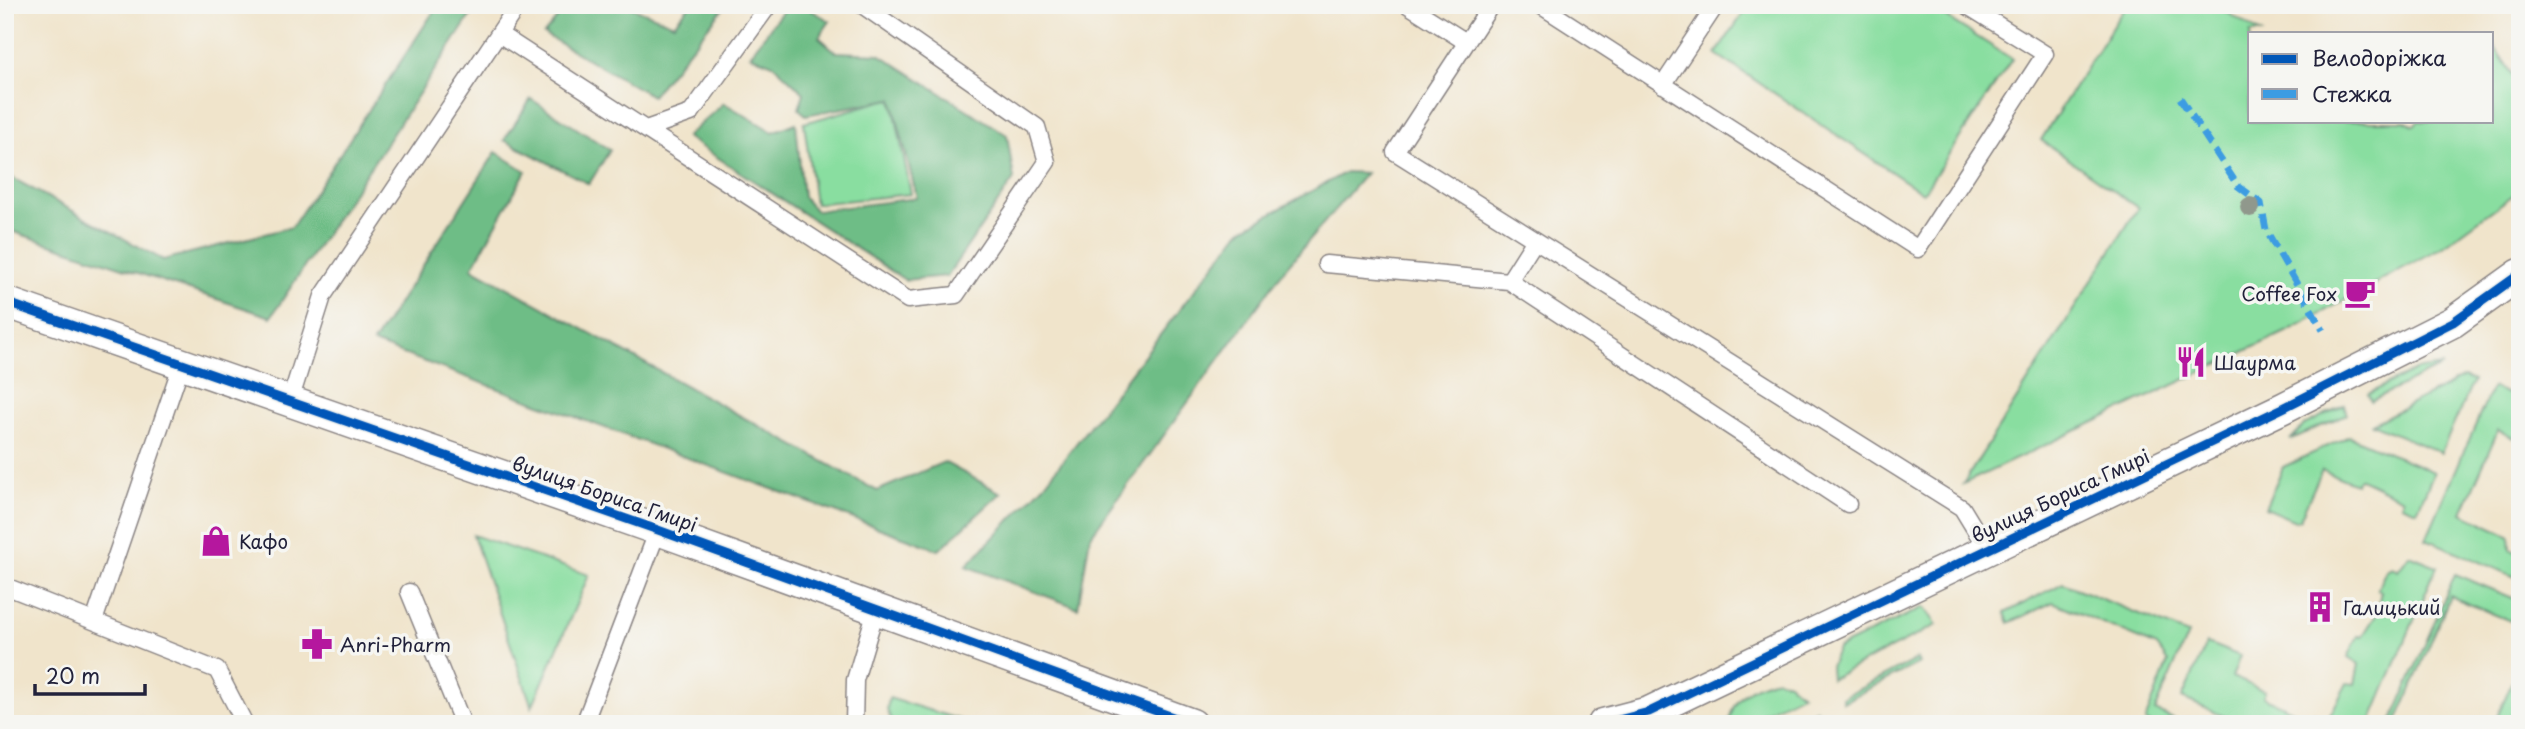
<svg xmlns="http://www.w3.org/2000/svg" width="2525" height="729" font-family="'Playpen Sans',sans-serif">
<rect width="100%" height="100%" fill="#f6f6f2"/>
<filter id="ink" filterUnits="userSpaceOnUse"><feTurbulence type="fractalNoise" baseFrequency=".0143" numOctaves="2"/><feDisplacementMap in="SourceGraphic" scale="14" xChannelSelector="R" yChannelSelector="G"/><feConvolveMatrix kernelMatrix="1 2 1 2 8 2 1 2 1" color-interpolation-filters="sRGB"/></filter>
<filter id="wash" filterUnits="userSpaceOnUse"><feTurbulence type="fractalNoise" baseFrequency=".00686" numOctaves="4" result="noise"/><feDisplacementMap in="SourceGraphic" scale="28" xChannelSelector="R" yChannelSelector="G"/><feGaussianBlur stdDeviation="1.57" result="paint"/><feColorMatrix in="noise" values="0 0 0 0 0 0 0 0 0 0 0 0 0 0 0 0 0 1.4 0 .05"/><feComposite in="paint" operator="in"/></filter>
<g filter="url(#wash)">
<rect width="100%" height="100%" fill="#f0e4cb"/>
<!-- green -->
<path fill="#89dea0" stroke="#56806e" stroke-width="2" d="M 1749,5 L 1927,5 L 2012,59 L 1923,193 L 1716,54 Z
M 2126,5 L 2215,5 L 2261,33 L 2250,33 L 2250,121 L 2404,121 L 2414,126 L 2418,121 L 2492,121 L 2492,43 L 2520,86 L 2520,190 L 2442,247 L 2288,331 L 1963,484 L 2138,208 L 2041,140 Z
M 892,98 L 911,194 L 815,204 L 804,123 Z
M 2442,366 L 2371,401 L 2368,394 L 2415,370 Z
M 2464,377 L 2473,381 L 2441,453 L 2372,424 Z
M 2492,387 L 2520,399 L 2520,434 L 2514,438 L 2498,430 L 2462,513 L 2510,536 L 2511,549 L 2520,555 L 2520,579 L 2426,539 Z
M 2344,405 L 2347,414 L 2290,440 L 2304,425 Z
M 2349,436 L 2434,472 L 2417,511 L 2401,505 L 2403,499 L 2359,478 L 2355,484 L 2322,470 L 2300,519 L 2295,521 L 2265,508 L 2283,467 Z
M 473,535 L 589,575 L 532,707 Z
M 2409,555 L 2437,566 L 2370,724 L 2309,724 L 2314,713 L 2328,719 L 2347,683 L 2355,684 L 2359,664 L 2348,657 L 2358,636 L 2362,637 L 2376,615 L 2381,591 L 2377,590 L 2386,570 L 2392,567 L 2398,570 Z
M 2455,574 L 2520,601 L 2520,625 L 2450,596 L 2396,724 L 2391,724 Z
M 2063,583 L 2188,634 L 2155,711 L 2184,724 L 2152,724 L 2145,721 L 2168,662 L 2157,646 L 2053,602 L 2009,623 L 2005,613 Z
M 1924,607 L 1937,625 L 1831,679 L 1830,666 L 1838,648 Z
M 2207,643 L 2240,656 L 2232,677 L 2265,691 L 2263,697 L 2303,715 L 2300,724 L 2241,724 L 2182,698 Z
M 1917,659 L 1919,663 L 1843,702 L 1842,698 Z
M 2520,663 L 2520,724 L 2494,724 Z
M 1777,679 L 1789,683 L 1802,694 L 1742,724 L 1729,724 C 1731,698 1753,684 1777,679 Z
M 889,698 L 974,724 L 930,724 L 927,720 L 893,724 L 887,710 Z
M 1816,710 L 1822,724 L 1788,724 Z"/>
<!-- forest -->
<path fill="#6ebd86" stroke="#487060" stroke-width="2" d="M 438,5 L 469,5 L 475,9 L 271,317 L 5,229 L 5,174 L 163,260 L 292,227 Z
M 568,5 L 626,5 L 674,24 L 690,5 L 726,5 L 652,96 L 544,34 Z
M 787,5 L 802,5 L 830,21 L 819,37 L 836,52 L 879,54 L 1007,135 L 1014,179 L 947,276 L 905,280 L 686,137 L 724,103 L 773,132 L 796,123 L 803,197 L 816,211 L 917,198 L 892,99 L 806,115 L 799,109 L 804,93 L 773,64 L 750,55 Z
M 531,99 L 610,150 L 589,184 L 504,140 Z
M 496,152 L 526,171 L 472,268 L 877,491 L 944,462 L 1001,493 L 939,550 L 373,343 Z
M 1346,172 L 1366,173 L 1284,270 L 1090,537 L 1078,608 L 966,566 L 1044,485 L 1241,230 Z"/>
</g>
<g filter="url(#ink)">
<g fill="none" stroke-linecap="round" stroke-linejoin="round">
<defs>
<path id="service" d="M 1408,5 L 1466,42
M 1491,5 L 1395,152 L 1962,508 L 1987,549
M 1540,5 L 1918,249 L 2045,54 L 1966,5
M 499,34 L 908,300 L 956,295 L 1047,162 L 1037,127 L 862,5
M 1663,85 L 1716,5
M 646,129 L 691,113 L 769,5
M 1326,264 L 1509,281 L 1535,240
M 1509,281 L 1848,504
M 290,401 L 323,296 L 518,5
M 5,586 L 217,670 L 245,724
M 409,592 L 463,724
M 94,621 L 182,363
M 584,724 L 658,530
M 854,724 L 855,680 L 876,610"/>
<path id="minor" d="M 5,302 L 658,530 L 1192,724
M 1603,724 L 1649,712 L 2283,408 L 2453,322 L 2520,274"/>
</defs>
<!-- service casing -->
<use href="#service" stroke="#898383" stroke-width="19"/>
<!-- minor casing -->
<use href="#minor" stroke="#898383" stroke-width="33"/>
<!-- service -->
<use href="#service" stroke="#fff" stroke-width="16"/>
<!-- minor -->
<use href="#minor" stroke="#fff" stroke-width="30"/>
<!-- quiet -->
<path stroke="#3c9ce2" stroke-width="7" stroke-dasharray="14 7" stroke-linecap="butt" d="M 2180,98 L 2238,186 L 2261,203 L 2266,230 L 2323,330"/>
<defs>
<path id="cycleway" d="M 5,302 L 658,530 L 1192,724
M 1603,724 L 1649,712 L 2283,408 L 2453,322 L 2520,274"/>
</defs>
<!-- cycleway casing -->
<use href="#cycleway" stroke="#f6f6f2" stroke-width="13"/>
<!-- cycleway -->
<use href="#cycleway" stroke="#0057b8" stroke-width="9"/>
</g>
<!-- trees -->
<circle fill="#90988c" cx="2250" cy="207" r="10"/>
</g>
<!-- icons -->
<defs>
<symbol id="cafe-bare" viewBox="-9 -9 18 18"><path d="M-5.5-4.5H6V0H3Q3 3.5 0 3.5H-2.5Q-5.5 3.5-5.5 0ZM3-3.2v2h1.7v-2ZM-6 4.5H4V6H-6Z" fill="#b5179e" stroke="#f6f6f2" stroke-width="2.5" paint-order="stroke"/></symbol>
<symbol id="restaurant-bare" viewBox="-9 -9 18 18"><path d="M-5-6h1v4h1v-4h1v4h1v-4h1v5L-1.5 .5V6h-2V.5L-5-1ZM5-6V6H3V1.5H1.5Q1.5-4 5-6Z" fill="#b5179e" stroke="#f6f6f2" stroke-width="2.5" paint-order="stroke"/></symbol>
<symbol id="shop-bare" viewBox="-9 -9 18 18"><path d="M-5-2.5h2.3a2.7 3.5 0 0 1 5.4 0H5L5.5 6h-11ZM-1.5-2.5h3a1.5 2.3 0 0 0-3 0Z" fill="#b5179e" stroke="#f6f6f2" stroke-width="2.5" paint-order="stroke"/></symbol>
<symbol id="building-bare" viewBox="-9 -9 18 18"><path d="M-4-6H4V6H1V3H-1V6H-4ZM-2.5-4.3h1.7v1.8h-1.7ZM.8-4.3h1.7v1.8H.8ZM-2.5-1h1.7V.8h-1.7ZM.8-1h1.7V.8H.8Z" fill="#b5179e" stroke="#f6f6f2" stroke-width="2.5" paint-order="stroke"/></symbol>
<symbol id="pharmacy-bare" viewBox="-9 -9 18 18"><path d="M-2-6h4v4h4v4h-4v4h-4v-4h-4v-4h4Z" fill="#b5179e" stroke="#f6f6f2" stroke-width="2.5" paint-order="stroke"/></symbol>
</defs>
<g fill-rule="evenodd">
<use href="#cafe-bare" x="2338" y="271" width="44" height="44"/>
<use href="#restaurant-bare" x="2169" y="340" width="44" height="44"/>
<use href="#shop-bare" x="194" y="519" width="44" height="44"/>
<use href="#building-bare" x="2298" y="585" width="44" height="44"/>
<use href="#pharmacy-bare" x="295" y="622" width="44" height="44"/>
</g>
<g text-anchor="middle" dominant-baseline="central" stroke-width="7" stroke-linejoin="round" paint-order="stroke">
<!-- poi labels -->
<g font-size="19" fill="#22223b" stroke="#f6f6f2" text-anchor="start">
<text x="2337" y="293" text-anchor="end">Coffee Fox</text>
<text x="2214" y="362">Шаурма</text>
<text x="239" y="541">Кафо</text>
<text x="2343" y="607">Галицький</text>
<text x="340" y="644">Anri-Pharm</text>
</g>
<!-- street labels -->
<g font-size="19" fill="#22223b" stroke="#f6f6f2">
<text transform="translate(605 493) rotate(19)">вулиця Бориса Гмирі</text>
<text transform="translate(2060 495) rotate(-25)">вулиця Бориса Гмирі</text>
</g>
</g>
<!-- margin -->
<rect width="2525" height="729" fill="none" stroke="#f6f6f2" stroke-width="28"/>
<!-- legend -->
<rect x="2248" y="32" width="245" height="91" fill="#f6f6f2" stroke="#a1a1a9" stroke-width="2"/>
<rect x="2262" y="54" width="35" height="10" fill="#0057b8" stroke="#a1a1a9" stroke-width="2"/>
<text x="2312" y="66" font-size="21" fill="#22223b">Велодоріжка</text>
<rect x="2262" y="89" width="35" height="10" fill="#3c9ce2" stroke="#a1a1a9" stroke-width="2"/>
<text x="2312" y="102" font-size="21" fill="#22223b">Стежка</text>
<!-- scale -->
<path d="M35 684v10h110v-10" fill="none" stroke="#22223b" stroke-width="3.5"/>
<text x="46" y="684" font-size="21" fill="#22223b" stroke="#f6f6f2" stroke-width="5" paint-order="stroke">20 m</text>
</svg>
